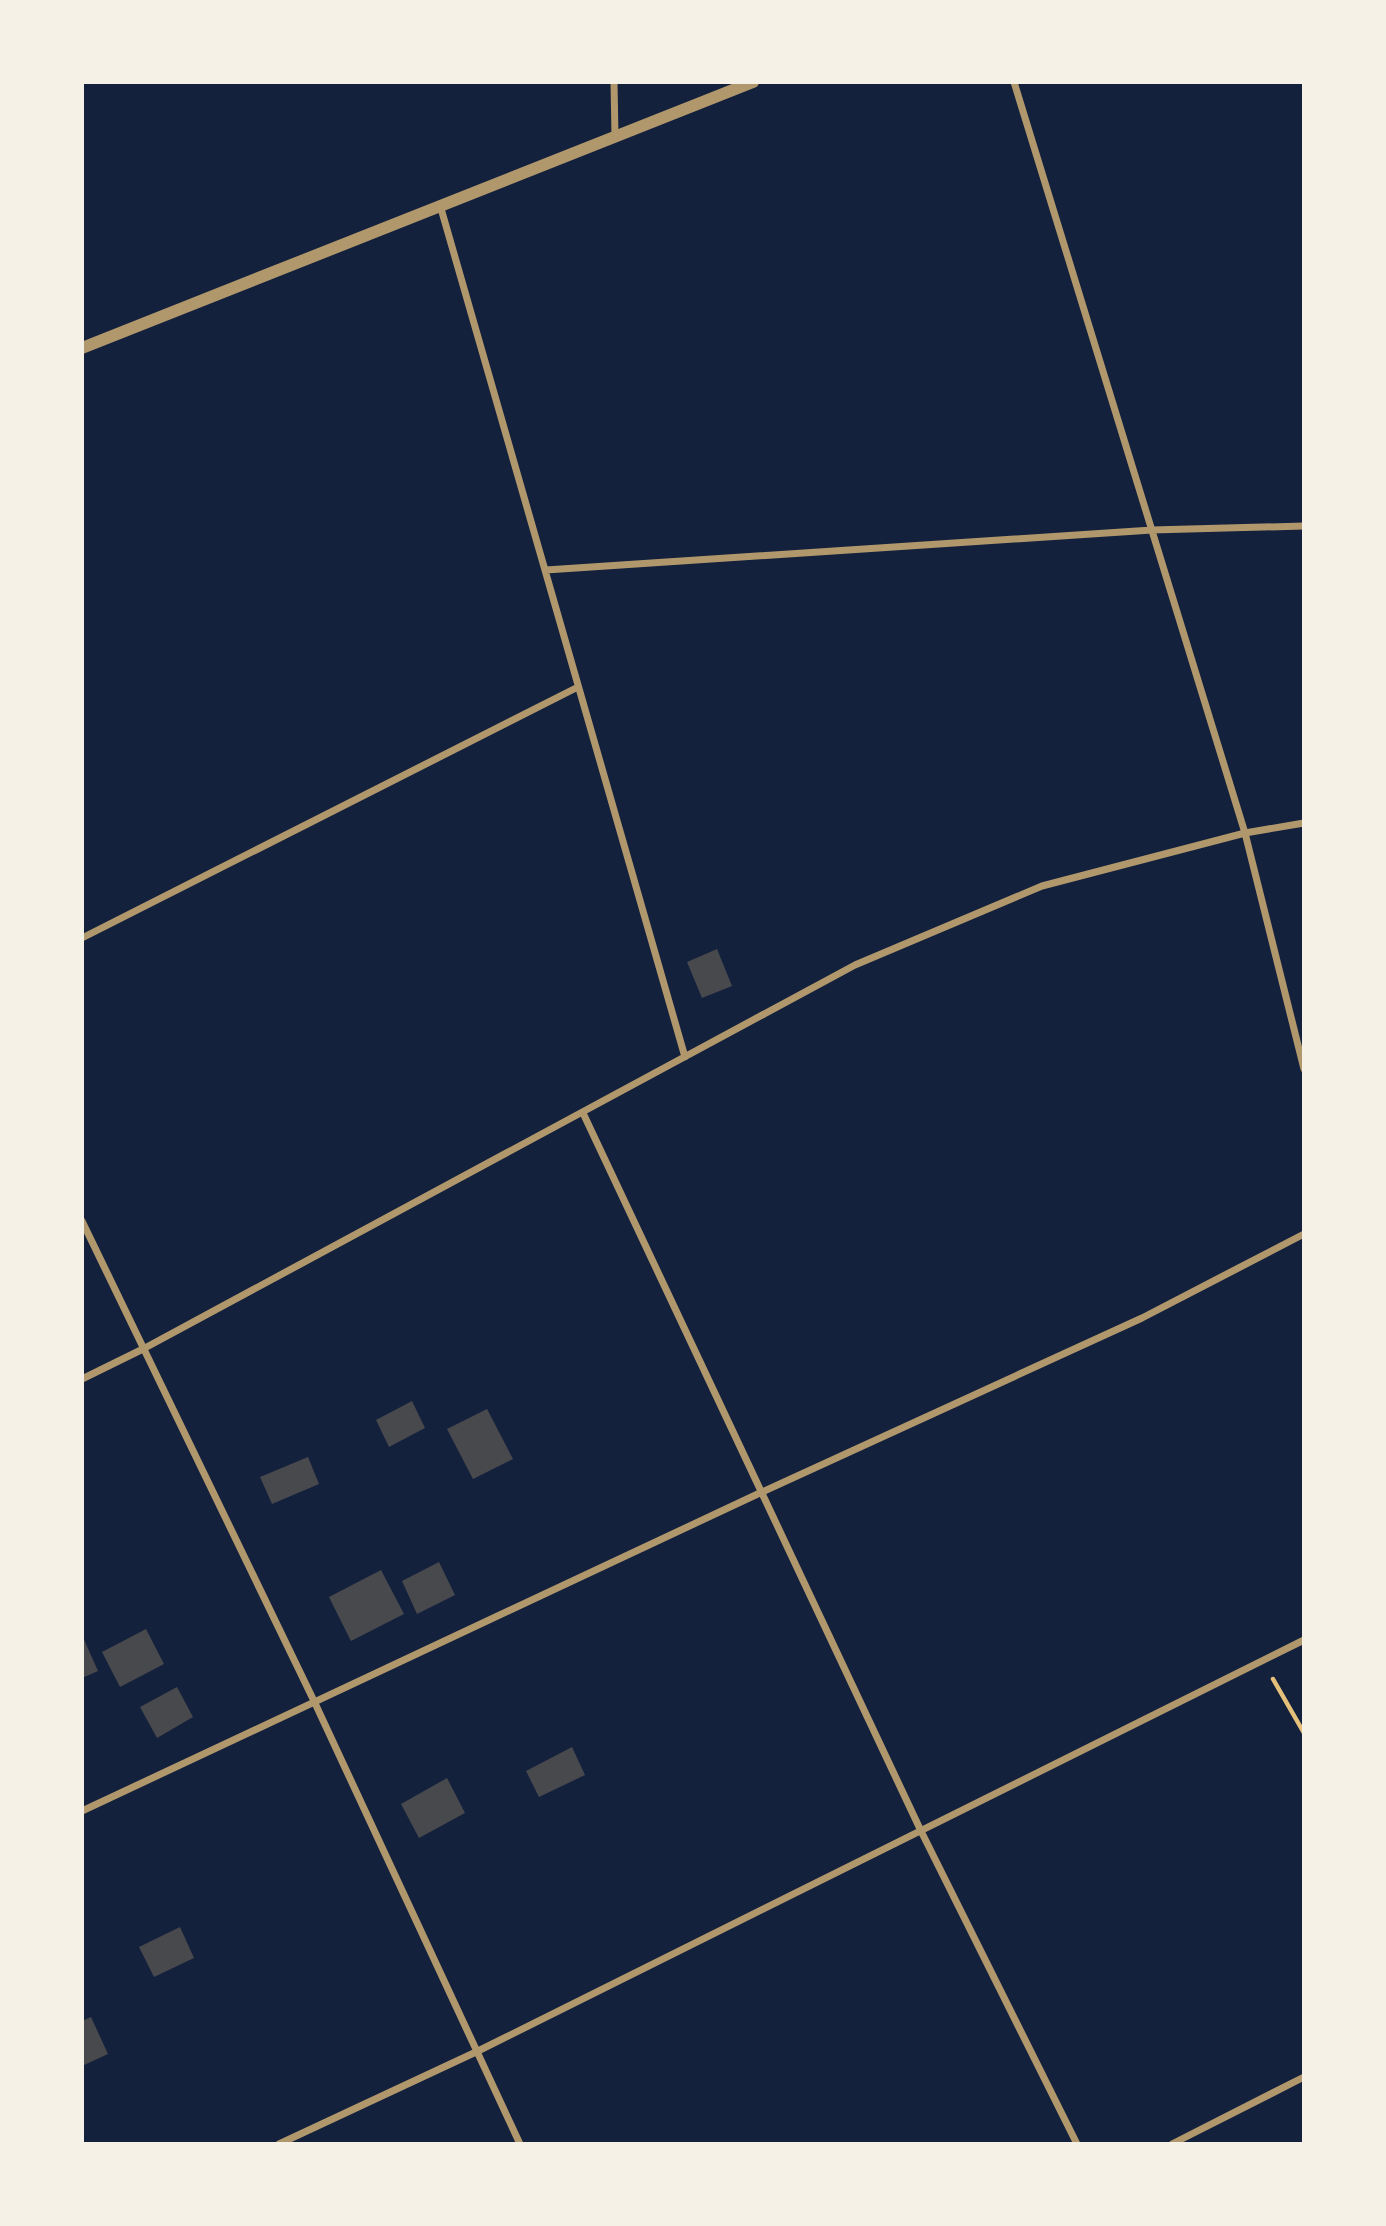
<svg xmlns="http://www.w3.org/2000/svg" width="1386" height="2226" font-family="Rubik,sans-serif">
<rect width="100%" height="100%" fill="#14213d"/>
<!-- building -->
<path fill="#48494c" d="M 717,949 L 732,986 L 702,998 L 687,962 Z
M 412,1401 L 425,1428 L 389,1447 L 376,1420 Z
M 487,1409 L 513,1459 L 473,1479 L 447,1429 Z
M 308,1457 L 319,1484 L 272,1504 L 260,1477 Z
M 439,1562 L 455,1595 L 417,1614 L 402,1581 Z
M 381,1570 L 404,1614 L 351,1641 L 329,1597 Z
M 146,1629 L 164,1664 L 120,1687 L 102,1652 Z
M 82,1635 L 98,1671 L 82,1678 Z
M 177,1687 L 193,1717 L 157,1738 L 140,1707 Z
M 572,1747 L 585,1775 L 539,1797 L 526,1771 Z
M 447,1778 L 465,1813 L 419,1838 L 401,1804 Z
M 180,1927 L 194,1958 L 154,1977 L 139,1947 Z
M 91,2017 L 108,2054 L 82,2066 L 82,2021 Z"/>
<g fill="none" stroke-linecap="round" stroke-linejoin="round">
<!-- path -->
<path stroke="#e5c07b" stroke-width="4.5" d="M 1273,1679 L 1304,1733"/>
<!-- minor -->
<path stroke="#b1986c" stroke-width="7" d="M 614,82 L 615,137
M 1014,82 L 1245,833 L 1304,1069
M 440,205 L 685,1057
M 546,570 L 1152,530 L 1304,526
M 82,938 L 578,687
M 583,1113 L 921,1831 L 1077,2144
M 82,1221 L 314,1701 L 520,2144
M 82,1379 L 143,1349 L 855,965 L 1042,886 L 1245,833 L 1304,823
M 82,1811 L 762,1492 L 1142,1318 L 1304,1234
M 279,2144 L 476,2052 L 1304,1640
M 1172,2144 L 1304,2077"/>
<!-- tertiary -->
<path stroke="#b1986c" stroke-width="12" d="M 82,348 L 753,82"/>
</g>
<!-- border -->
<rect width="1386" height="2226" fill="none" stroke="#f6f1e7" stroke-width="168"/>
</svg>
